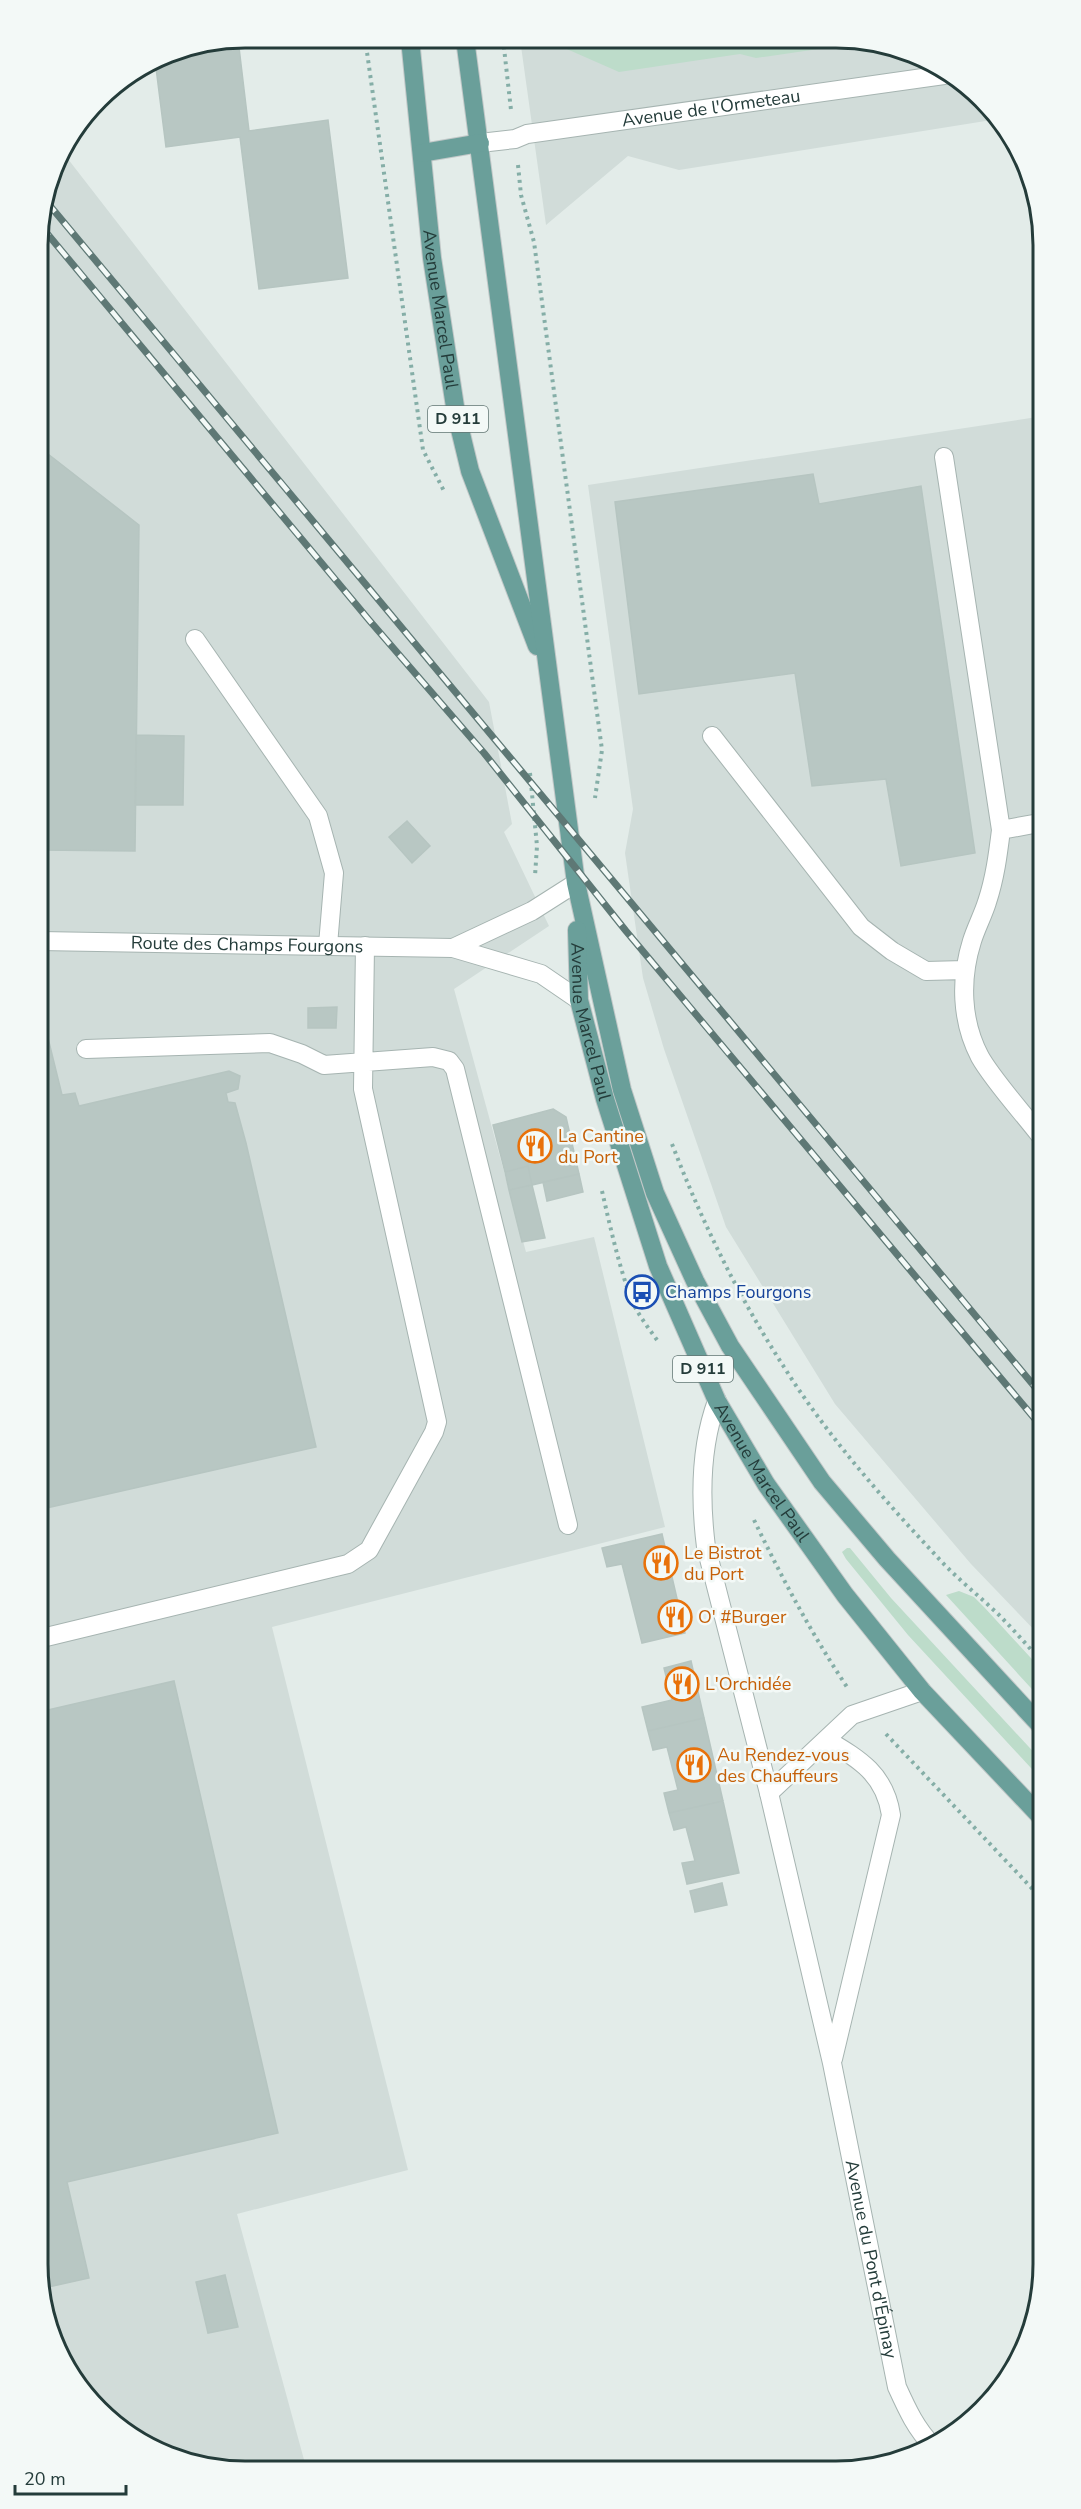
<svg xmlns="http://www.w3.org/2000/svg" width="1081" height="2509" font-family="'Nunito Sans',sans-serif">
<rect width="100%" height="100%" fill="#e3ece9"/>
<!-- built -->
<path fill="#d1dcd9" d="M 520,39 L 876,41 L 973,89 L 998,119 L 679,170 L 628,156 L 546,225 Z
M 61,150 L 489,702 L 512,824 L 504,832 L 549,926 L 454,989 L 526,1252 L 594,1237 L 665,1527 L 272,1627 L 408,2170 L 237,2214 L 306,2467 L 205,2468 L 108,2420 L 65,2368 L 44,2317 L 38,231 Z
M 1037,417 L 1041,1637 L 971,1564 L 835,1404 L 726,1227 L 664,1049 L 643,978 L 625,853 L 633,809 L 588,485 Z"/>
<!-- green -->
<path fill="#bddcca" d="M 544,39 L 607,40 L 642,45 L 670,40 L 873,41 L 756,58 L 740,54 L 619,72 Z
M 847,1548 L 850,1548 L 891,1598 L 1041,1760 L 1042,1780 L 908,1635 L 846,1559 L 842,1552 Z
M 959,1591 L 974,1597 L 984,1607 L 1041,1669 L 1041,1699 L 946,1595 Z"/>
<!-- building -->
<path fill="#b8c7c3" stroke="#b6c5c1" stroke-width="1.5" d="M 238,39 L 249,131 L 328,120 L 348,278 L 259,289 L 240,137 L 166,147 L 155,60 L 166,53 Z
M 39,447 L 139,525 L 135,851 L 40,850 Z
M 813,474 L 819,504 L 921,486 L 975,853 L 901,866 L 886,779 L 812,786 L 795,673 L 639,694 L 615,502 Z
M 136,735 L 184,736 L 183,805 L 135,805 Z
M 407,821 L 430,846 L 412,863 L 389,837 Z
M 337,1007 L 336,1028 L 308,1028 L 308,1008 Z
M 46,1030 L 62,1095 L 75,1093 L 79,1106 L 229,1071 L 240,1076 L 238,1089 L 226,1093 L 228,1102 L 235,1103 L 246,1143 L 316,1447 L 42,1509 L 40,1031 Z
M 553,1109 L 566,1117 L 579,1174 L 532,1185 L 528,1166 L 505,1172 L 493,1125 Z
M 528,1166 L 532,1185 L 509,1190 L 505,1172 Z
M 579,1174 L 583,1192 L 547,1201 L 543,1182 Z
M 532,1185 L 545,1238 L 522,1242 L 509,1190 Z
M 662,1534 L 685,1633 L 642,1643 L 622,1564 L 607,1567 L 602,1548 Z
M 691,1661 L 704,1718 L 648,1731 L 642,1707 L 672,1700 L 664,1668 Z
M 174,1681 L 278,2133 L 67,2182 L 89,2278 L 44,2288 L 43,1711 Z
M 704,1718 L 723,1801 L 669,1813 L 664,1793 L 678,1790 L 667,1747 L 653,1750 L 648,1731 Z
M 723,1801 L 739,1873 L 687,1884 L 682,1863 L 695,1861 L 686,1827 L 674,1830 L 669,1813 Z
M 722,1883 L 727,1905 L 695,1912 L 690,1891 Z
M 225,2275 L 238,2327 L 208,2333 L 196,2282 Z"/>
<g fill="none" stroke-linecap="round" stroke-linejoin="round">
<defs>
<path id="service" d="M 944,457 L 1001,830
M 195,639 L 318,816 L 334,873 L 328,945
M 712,736 L 861,927 L 892,951 L 926,971 L 965,970
M 1039,823 L 1001,830 C 998,854 995,878 987,902 C 983,915 976,928 972,941 C 960,979 961,1021 980,1057 C 993,1080 1022,1112 1039,1134
M 86,1049 L 270,1043 L 302,1054 L 324,1065 L 433,1057 L 449,1061 L 455,1069 L 568,1525
M 42,1638 L 348,1564 L 369,1550 L 434,1432 L 437,1422 L 363,1089 L 365,946"/>
<g id="minor">
<path id="s1" d="M 480,143 L 515,139 L 527,134 L 944,75"/>
<path id="s2" d="M 40,941 L 453,948 L 541,974 L 579,1000"/>
<path d="M 453,948 L 532,911 L 576,883"/>
<path id="s3" d="M 717,1401 C 700,1447 700,1499 706,1547 L 769,1793 L 832,2063 L 897,2387 C 907,2409 916,2429 933,2446"/>
<path d="M 827,1740 C 859,1759 885,1774 891,1815 L 833,2059"/>
<path d="M 769,1793 L 852,1715 L 922,1691"/>
</g>
<g id="primary">
<path id="s4" d="M 410,39 L 432,258 L 456,413 L 470,471 L 537,646"/>
<path d="M 465,39 L 576,883 L 622,1090 L 655,1193 L 695,1281 L 730,1346 L 822,1482 L 887,1559 L 1041,1726"/>
<path d="M 422,153 L 480,143"/>
<path id="s5" d="M 577,930 L 579,1000 L 605,1099 L 658,1266 L 717,1401 L 766,1484 L 845,1595 L 922,1691 L 1042,1818"/>
</g>
</defs>
<!-- service casing -->
<use href="#service" stroke="#a6b4b1" stroke-width="20"/>
<!-- minor casing -->
<use href="#minor" stroke="#a6b4b1" stroke-width="20"/>
<!-- primary casing -->
<use href="#primary" stroke="#c2c8c8" stroke-width="20"/>
<!-- path -->
<path stroke="#85aea7" stroke-width="4" stroke-dasharray="3 4.5" stroke-linecap="butt" d="M 365,38 L 423,450 L 445,493
M 503,39 L 511,110
M 518,165 L 521,195 L 534,242 L 602,750 L 595,798
M 530,773 L 537,846 L 535,876
M 672,1144 C 702,1222 738,1296 784,1367 C 828,1437 885,1501 941,1561 C 959,1580 979,1596 998,1614 C 1013,1629 1027,1645 1041,1661
M 602,1191 C 610,1226 618,1262 630,1296 C 636,1312 647,1326 657,1340
M 754,1520 C 782,1578 811,1633 847,1687
M 886,1734 L 1042,1899"/>
<!-- service -->
<use href="#service" stroke="#fff" stroke-width="18"/>
<!-- minor -->
<use href="#minor" stroke="#fff" stroke-width="18"/>
<!-- primary -->
<use href="#primary" stroke="#6a9f9a" stroke-width="18"/>
<defs>
<path id="rail" d="M 46,201 L 1040,1393
M 40,225 L 369,620 L 484,753 L 626,931 L 1040,1425"/>
</defs>
<!-- rail casing -->
<use href="#rail" stroke="#5e7875" stroke-width="7"/>
<!-- rail -->
<use href="#rail" stroke="#f3f9f7" stroke-width="4.5" stroke-dasharray="14" stroke-linecap="butt"/>
</g>
<!-- icons -->
<defs>
<symbol id="restaurant-ring" viewBox="-11 -11 22 22"><circle r="9.5" fill="#f3f9f7" stroke="#e8710a" stroke-width="1.5"/><path d="M-5-6h1v4h1v-4h1v4h1v-4h1v5L-1.5 .5V6h-2V.5L-5-1ZM5-6V6H3V1.5H1.5Q1.5-4 5-6Z" fill="#e8710a"/></symbol>
<symbol id="bus-ring" viewBox="-11 -11 22 22"><circle r="9.5" fill="#f3f9f7" stroke="#1a4fb4" stroke-width="1.5"/><path d="M-5-6H5V4H4V6H2V4H-2V6H-4V4H-5ZM-3.5-4V0h7V-4ZM-3.5 1.2v1.5H-2V1.2ZM2 1.2v1.5H3.5V1.2Z" fill="#1a4fb4"/></symbol>
</defs>
<g fill-rule="evenodd">
<use href="#restaurant-ring" x="516" y="1127" width="38" height="38"/>
<use href="#bus-ring" x="623" y="1273" width="38" height="38"/>
<use href="#restaurant-ring" x="642" y="1544" width="38" height="38"/>
<use href="#restaurant-ring" x="656" y="1598" width="38" height="38"/>
<use href="#restaurant-ring" x="663" y="1665" width="38" height="38"/>
<use href="#restaurant-ring" x="675" y="1746" width="38" height="38"/>
</g>
<g text-anchor="middle" dominant-baseline="central" stroke-width="5" stroke-linejoin="round" paint-order="stroke">
<!-- shield labels -->
<g fill="#f3f9f7" stroke="#627573" stroke-width="1.5">
<rect x="428" y="406" width="60" height="26" rx="4.5"/>
<rect x="673" y="1356" width="60" height="26" rx="4.5"/>
</g>
<g font-size="16" font-weight="bold" fill="#243c3a">
<text x="458" y="419">D 911</text>
<text x="703" y="1369">D 911</text>
</g>
<!-- street labels -->
<g font-size="18" fill="#243c3a" stroke="#f3f9f7">
<text stroke="none"><textPath href="#s1" startOffset="234">Avenue de l'Ormeteau</textPath></text>
<text stroke="none"><textPath href="#s4" startOffset="272">Avenue Marcel Paul</textPath></text>
<text stroke="none"><textPath href="#s2" startOffset="207">Route des Champs Fourgons</textPath></text>
<text stroke="none"><textPath href="#s5" startOffset="93">Avenue Marcel Paul</textPath></text>
<text stroke="none"><textPath href="#s5" startOffset="579">Avenue Marcel Paul</textPath></text>
<text stroke="none"><textPath href="#s3" startOffset="879">Avenue du Pont d'Épinay</textPath></text>
</g>
<!-- food labels -->
<g font-size="18" fill="#c56008" stroke="#f3f9f7" text-anchor="start">
<text x="558" y="1136">La Cantine<tspan x="558" dy="21">du Port</tspan></text>
<text x="684" y="1553">Le Bistrot<tspan x="684" dy="21">du Port</tspan></text>
<text x="698" y="1617">O' #Burger</text>
<text x="705" y="1684">L'Orchidée</text>
<text x="717" y="1755">Au Rendez-vous<tspan x="717" dy="21">des Chauffeurs</tspan></text>
</g>
<!-- transit labels -->
<g font-size="18" fill="#164399" stroke="#f3f9f7" text-anchor="start">
<text x="665" y="1292">Champs Fourgons</text>
</g>
</g>
<!-- crop -->
<path d="M0 0H1081V2509H0ZM245 48H836A197 197 0 0 1 1033 245V2264A197 197 0 0 1 836 2461H245A197 197 0 0 1 48 2264V245A197 197 0 0 1 245 48Z" fill="#f3f9f7" fill-rule="evenodd"/>
<path fill="none" stroke="#243c3a" stroke-width="3" d="M245 48H836A197 197 0 0 1 1033 245V2264A197 197 0 0 1 836 2461H245A197 197 0 0 1 48 2264V245A197 197 0 0 1 245 48Z"/>
<!-- scale -->
<path d="M15 2485v9h111v-9" fill="none" stroke="#243c3a" stroke-width="3"/>
<text x="24" y="2485" font-size="18" fill="#243c3a" stroke="#f3f9f7" stroke-width="4.5" paint-order="stroke">20 m</text>
</svg>
